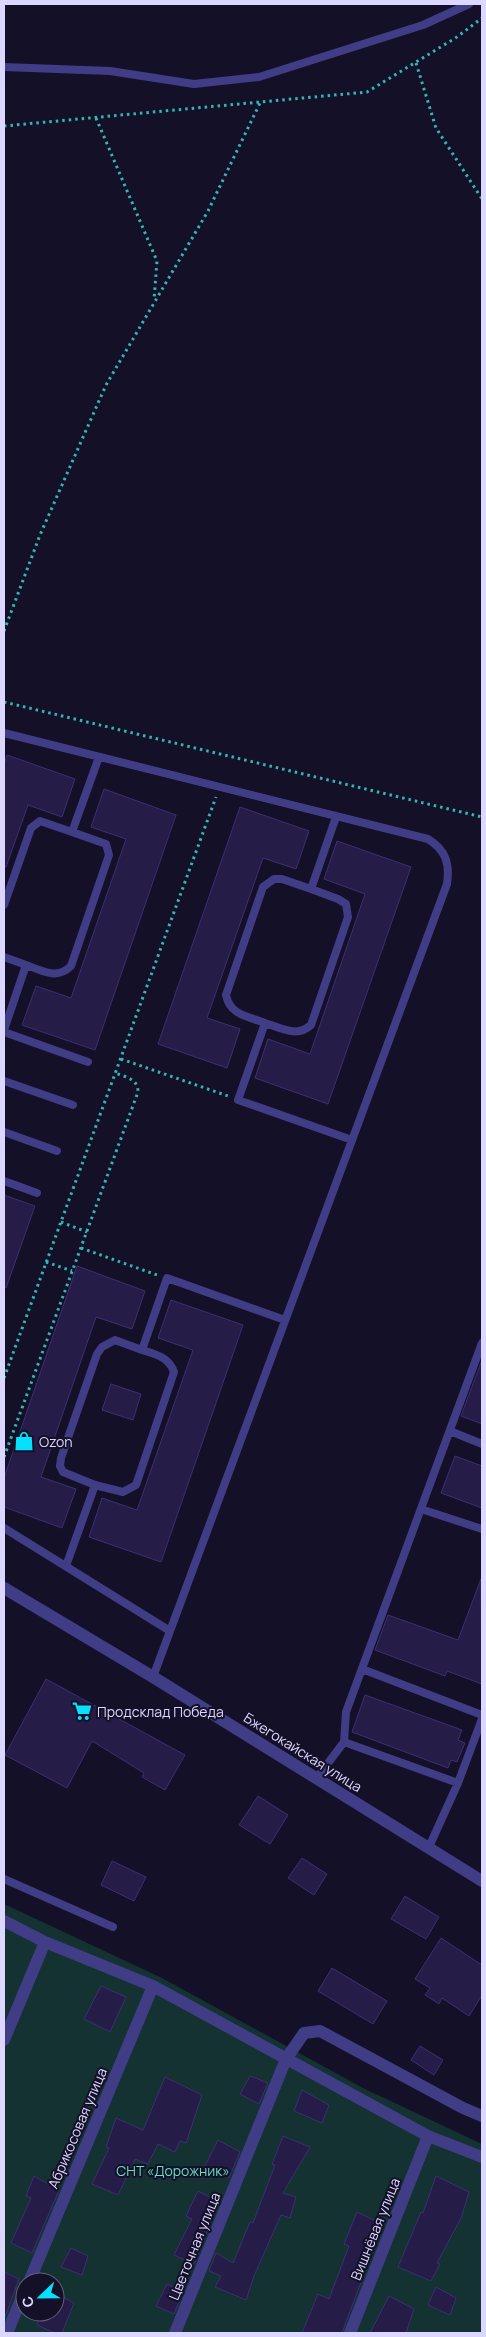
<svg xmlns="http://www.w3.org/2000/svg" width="486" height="2337" font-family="Manrope,sans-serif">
<rect width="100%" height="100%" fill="#141028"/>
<!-- green -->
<path fill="#133231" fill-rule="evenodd" d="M 4,1904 L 162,1978 L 365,2089 L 482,2144 L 482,2333 L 4,2333 ZM 25,2282 L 55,2282 L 55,2312 L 25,2312 Z"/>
<!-- building -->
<path fill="#261c48" stroke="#3d2f74" d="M 7,755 L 75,779 L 62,817 L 28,805 L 6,867 L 4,867 L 4,764 Z
M 104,789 L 176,815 L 95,1050 L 22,1025 L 36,986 L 71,998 L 126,839 L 91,827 Z
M 240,807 L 309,831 L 296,869 L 263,858 L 207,1018 L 240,1029 L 227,1068 L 158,1044 Z
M 337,841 L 411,867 L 328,1104 L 255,1078 L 268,1039 L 310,1054 L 365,894 L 324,879 Z
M 4,1195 L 35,1206 L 6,1288 L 4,1287 Z
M 77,1266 L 145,1291 L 132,1329 L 96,1317 L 41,1477 L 76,1489 L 62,1528 L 4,1507 L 4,1478 Z
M 171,1300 L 243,1325 L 161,1562 L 89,1537 L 102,1498 L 137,1510 L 193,1350 L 158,1338 Z
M 482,1360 L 482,1424 L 461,1416 Z
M 111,1384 L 141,1394 L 133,1420 L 102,1410 Z
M 455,1456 L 482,1466 L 482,1508 L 441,1493 Z
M 481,1579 L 482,1684 L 447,1671 L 445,1676 L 375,1650 L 388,1615 L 458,1640 Z
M 46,1679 L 185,1755 L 165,1790 L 142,1777 L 144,1773 L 92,1741 L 67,1788 L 5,1755 Z
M 365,1695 L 462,1730 L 458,1740 L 465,1743 L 457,1762 L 451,1760 L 448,1768 L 352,1732 Z
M 258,1796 L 288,1815 L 270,1844 L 239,1825 Z
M 302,1858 L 327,1874 L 314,1895 L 288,1878 Z
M 112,1861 L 146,1877 L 134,1901 L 101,1885 Z
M 405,1896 L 439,1917 L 426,1939 L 391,1919 Z
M 441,1938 L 482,1965 L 482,1995 L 469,2016 L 442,1998 L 439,2004 L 425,1995 L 430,1988 L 415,1979 Z
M 332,1968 L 387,2001 L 373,2024 L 318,1991 Z
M 101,1986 L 126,1997 L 110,2032 L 84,2019 Z
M 420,2046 L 443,2060 L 434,2075 L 411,2060 Z
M 250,2076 L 268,2083 L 259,2104 L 240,2094 Z
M 165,2077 L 202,2095 L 186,2143 L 180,2141 L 175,2152 L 158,2144 L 148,2164 L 135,2159 L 118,2195 L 92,2184 L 109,2148 L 106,2147 L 116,2118 L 143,2130 Z
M 302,2090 L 329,2105 L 322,2123 L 294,2111 Z
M 283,2136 L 310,2147 L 283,2193 L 296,2197 L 290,2218 L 281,2215 L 254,2276 L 246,2300 L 215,2287 L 221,2276 L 209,2271 L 216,2253 L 233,2263 L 250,2222 L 253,2223 L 275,2165 L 272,2164 Z
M 218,2140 L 240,2152 L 229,2178 L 205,2166 Z
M 34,2176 L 59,2190 L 32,2253 L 11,2243 L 31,2198 L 26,2196 Z
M 436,2176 L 469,2192 L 461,2218 L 437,2263 L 440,2264 L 431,2281 L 398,2267 L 421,2212 L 423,2213 Z
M 198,2191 L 219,2202 L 194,2264 L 174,2255 L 192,2219 L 186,2216 Z
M 357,2212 L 384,2225 L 362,2273 L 364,2274 L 342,2333 L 302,2333 L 318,2294 L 329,2299 L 349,2246 L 344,2244 Z
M 71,2248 L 88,2256 L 82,2275 L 61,2267 Z
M 4,2272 L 19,2279 L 5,2317 L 4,2317 Z
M 167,2284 L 183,2292 L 174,2314 L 156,2306 Z
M 436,2287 L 456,2298 L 450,2315 L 428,2305 Z
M 55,2293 L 74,2303 L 62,2333 L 55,2333 L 37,2325 L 41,2312 L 55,2312 Z
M 389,2296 L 414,2309 L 406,2333 L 370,2333 Z"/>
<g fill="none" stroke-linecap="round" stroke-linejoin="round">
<!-- path -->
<path stroke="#31b8b2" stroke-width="3" stroke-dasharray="2.5 4" stroke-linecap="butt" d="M 416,63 L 436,128 L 482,199
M 96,118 L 157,261 L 154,300
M 4,126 L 367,92 L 457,37 L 482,18
M 4,631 L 40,535 L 106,385 L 208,211 L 260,103
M 4,702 L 482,817
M 121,1059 L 228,1096
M 61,1222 L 87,1232
M 81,1248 L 157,1275
M 46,1262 L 72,1271
M 4,1378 L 216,797
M 4,1457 L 138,1092 C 138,1079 126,1077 115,1073"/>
<!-- service -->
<path stroke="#403c86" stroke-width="8" d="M 4,67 L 110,71 L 194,84 L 259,77 L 423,25 L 469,4
M 4,733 L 428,839 C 446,850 450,864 447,884 L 153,1677
M 336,817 L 311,889 L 282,879 L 274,879 L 263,887 L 226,995 C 230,1015 247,1016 265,1023 L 238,1100 L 352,1140
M 4,905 L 31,828 L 40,821 L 72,832 L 99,757
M 4,957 L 26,965 L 4,1030
M 26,965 C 43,971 57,980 71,966 L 109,855 L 106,844 L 72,832
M 265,1023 C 281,1028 297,1038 311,1025 L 348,917 L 346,904 L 338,899 L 311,889
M 4,1032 L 88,1062
M 4,1081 L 73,1105
M 4,1132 L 57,1151
M 4,1181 L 37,1193
M 450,1431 L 482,1444
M 95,1485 L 123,1492 L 136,1485 L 174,1372 C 169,1357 155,1354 142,1350
M 421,1509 L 482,1529
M 4,1528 L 170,1631
M 66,1566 L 95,1485 L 63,1472 L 60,1466 L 61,1458 L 97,1354 L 102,1347 L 115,1340 L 142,1350 L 167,1278 L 285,1320
M 362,1669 L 482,1715
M 316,1779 L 344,1742
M 458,1783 L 344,1742 L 346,1712 L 482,1343
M 429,1847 L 458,1783 L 482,1719
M 4,1879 L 113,1927"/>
<!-- minor -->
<path stroke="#403c86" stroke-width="12" d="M 4,1588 L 153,1677 L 482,1881
M 4,1921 L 45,1942 L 153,1986 L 428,2136 L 482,2157
M 4,2040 L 45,1942
M 29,2282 L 153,1986
M 7,2333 L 25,2290
M 175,2333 L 286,2059 L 304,2033 L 320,2031 L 463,2108 L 482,2116
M 350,2333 L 428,2136"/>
</g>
<!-- icons -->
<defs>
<symbol id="shop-bare" viewBox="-9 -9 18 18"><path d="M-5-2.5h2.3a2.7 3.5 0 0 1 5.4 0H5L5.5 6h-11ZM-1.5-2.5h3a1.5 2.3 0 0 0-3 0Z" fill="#06e0fc" stroke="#141028" stroke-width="2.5" paint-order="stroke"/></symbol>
<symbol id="supermarket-bare" viewBox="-9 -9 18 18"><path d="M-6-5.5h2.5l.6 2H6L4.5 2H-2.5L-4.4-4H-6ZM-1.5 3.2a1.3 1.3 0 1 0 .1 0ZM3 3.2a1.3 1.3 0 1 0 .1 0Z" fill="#06e0fc" stroke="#141028" stroke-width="2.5" paint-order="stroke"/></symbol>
</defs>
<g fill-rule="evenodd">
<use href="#shop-bare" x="10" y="1427" width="28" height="28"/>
<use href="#supermarket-bare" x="68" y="1697" width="28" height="28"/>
</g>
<g text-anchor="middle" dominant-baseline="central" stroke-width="4" stroke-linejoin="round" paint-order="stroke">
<!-- poi labels -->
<g font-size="14" fill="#dcd7fe" stroke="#141028" text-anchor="start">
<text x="39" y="1441">Ozon</text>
<text x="97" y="1711">Продсклад Победа</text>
</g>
<!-- street labels -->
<g font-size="14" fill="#dcd7fe" stroke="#141028">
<text transform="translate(303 1752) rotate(32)">Бжегокайская улица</text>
<text transform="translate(77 2128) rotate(-67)">Абрикосовая улица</text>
<text transform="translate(375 2229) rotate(-68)">Вишнёвая улица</text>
<text transform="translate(194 2246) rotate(-68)">Цветочная улица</text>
</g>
<!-- park labels -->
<g font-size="14" fill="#63dfc2" stroke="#141028">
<text x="173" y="2170">СНТ «Дорожник»</text>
</g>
</g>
<!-- border -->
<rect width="486" height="2337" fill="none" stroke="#dcd7fe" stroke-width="10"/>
<!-- north arrow -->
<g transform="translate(40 2297) rotate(248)"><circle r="24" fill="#141028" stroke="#64607e"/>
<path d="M0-4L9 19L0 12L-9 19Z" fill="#06e0fc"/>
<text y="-8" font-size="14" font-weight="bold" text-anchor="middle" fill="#dcd7fe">С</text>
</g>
</svg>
